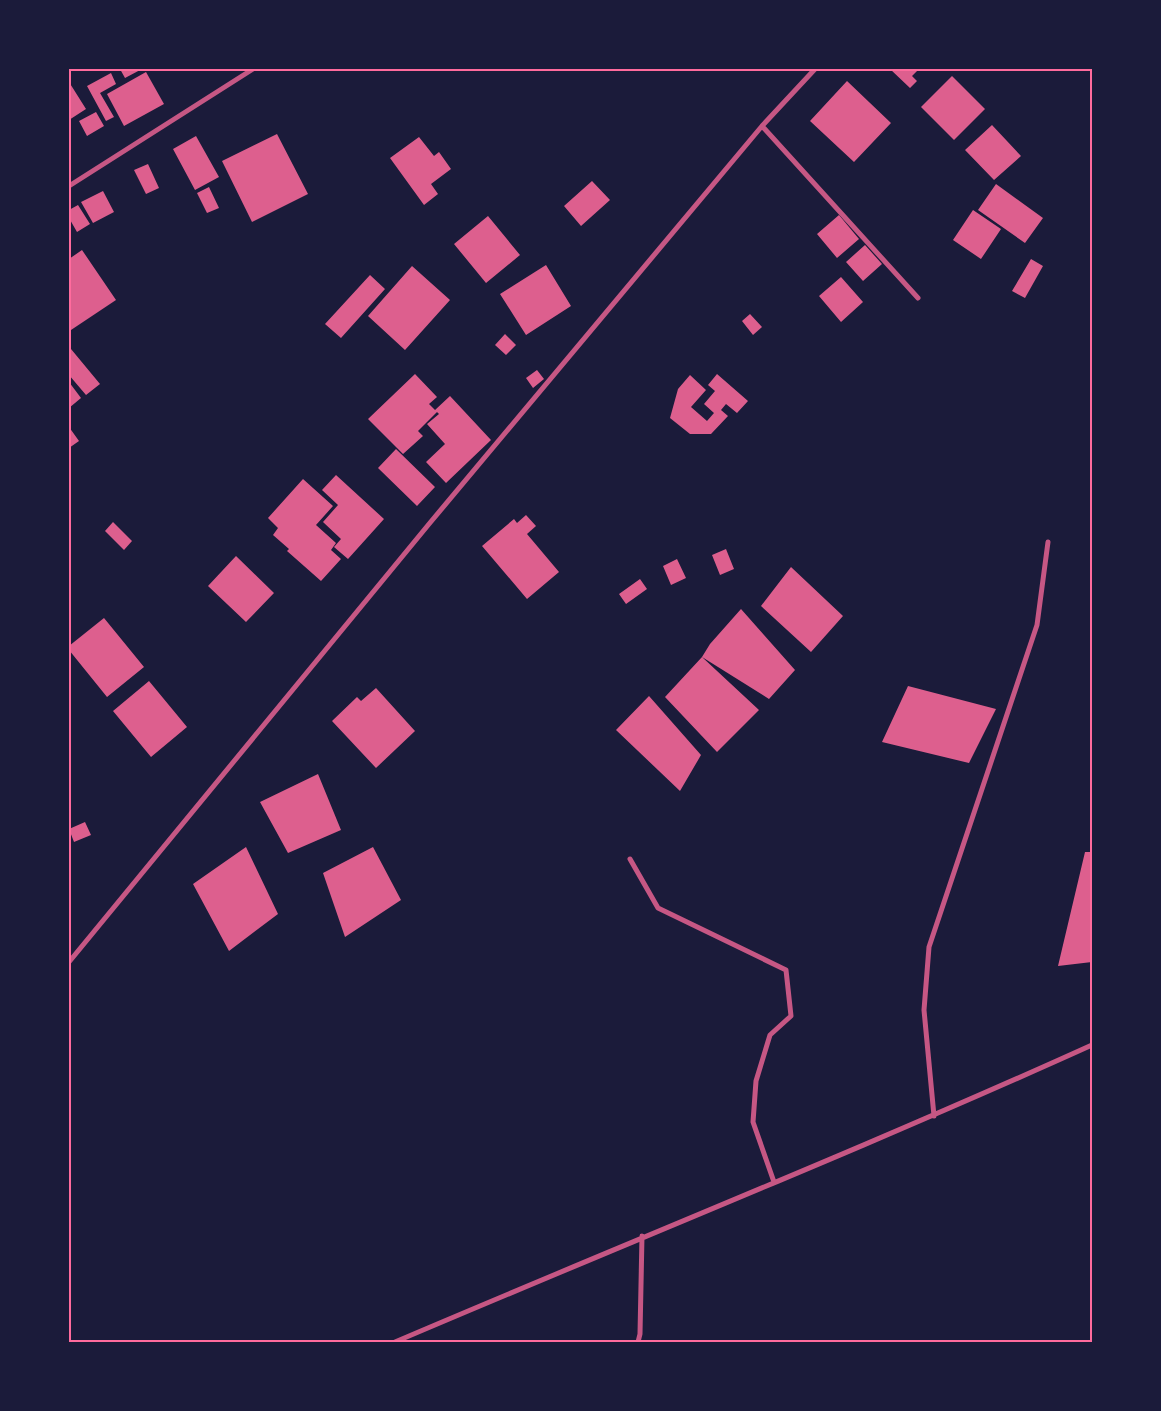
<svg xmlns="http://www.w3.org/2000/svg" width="1161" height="1411" font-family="'Asap Condensed',sans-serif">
<rect width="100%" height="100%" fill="#1b1b3a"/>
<!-- building -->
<path fill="#dd5f8e" d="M 120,69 L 142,69 L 125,78 Z
M 890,69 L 919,69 L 912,76 L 917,81 L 910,88 Z
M 146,72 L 164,104 L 124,126 L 107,94 Z
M 111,73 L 116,84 L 100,93 L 114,117 L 106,121 L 87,86 Z
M 952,76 L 985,109 L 954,140 L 921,107 Z
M 847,81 L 891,123 L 854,162 L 810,121 Z
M 69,82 L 86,109 L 69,120 Z
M 96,112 L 104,126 L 87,136 L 79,121 Z
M 992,125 L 1021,156 L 994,180 L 965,150 Z
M 277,134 L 308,194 L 252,222 L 222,161 Z
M 196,136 L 219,177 L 195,190 L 173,149 Z
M 419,137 L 434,156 L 439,152 L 451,169 L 431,184 L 438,194 L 424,205 L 390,158 Z
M 148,164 L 159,188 L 146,194 L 134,170 Z
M 592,181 L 610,200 L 581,226 L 564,206 Z
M 996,184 L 1043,218 L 1025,243 L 978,210 Z
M 209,187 L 219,208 L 207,213 L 197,193 Z
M 103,191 L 114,212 L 93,223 L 81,202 Z
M 78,205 L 90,224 L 77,232 L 69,218 L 69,210 Z
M 973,210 L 1001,229 L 981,259 L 953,240 Z
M 839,215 L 859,239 L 837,258 L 817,234 Z
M 488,216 L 520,255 L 486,283 L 454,244 Z
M 865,245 L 882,264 L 863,281 L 846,262 Z
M 82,250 L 116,300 L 71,330 L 69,326 L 69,259 Z
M 1031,259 L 1043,266 L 1025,298 L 1012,291 Z
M 546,265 L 571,306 L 526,335 L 500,294 Z
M 412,266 L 450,300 L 405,350 L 368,316 Z
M 370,275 L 385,289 L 341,338 L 325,324 Z
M 841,277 L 863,302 L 841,322 L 819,296 Z
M 750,314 L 762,327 L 753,335 L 742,321 Z
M 505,334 L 516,345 L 506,355 L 495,345 Z
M 71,349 L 100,384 L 86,395 L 69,375 L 69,351 Z
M 537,370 L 544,379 L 533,388 L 526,378 Z
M 415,374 L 437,397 L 429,404 L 437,412 L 418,431 L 423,436 L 403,454 L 368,419 Z
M 717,374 L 748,401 L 737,413 L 726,404 L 721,410 L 728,416 L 711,434 L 690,434 L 670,418 L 678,389 L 690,375 L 706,390 L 691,407 L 707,421 L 714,413 L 704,404 L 715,391 L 708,385 Z
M 69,382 L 81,398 L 69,408 Z
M 450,396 L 491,440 L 446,483 L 426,462 L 445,444 L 427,424 L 439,414 L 435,410 Z
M 69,427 L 79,441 L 69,448 Z
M 396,449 L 435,487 L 417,506 L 378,468 Z
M 336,475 L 384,519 L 348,559 L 334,547 L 341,539 L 323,522 L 338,505 L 322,490 Z
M 303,479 L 333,506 L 316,525 L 336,543 L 331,550 L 341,559 L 321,581 L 287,551 L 289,549 L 273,535 L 278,528 L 268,518 Z
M 526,515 L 536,526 L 527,534 L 559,572 L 527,599 L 482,546 L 514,519 L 517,523 Z
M 113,522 L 132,541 L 124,550 L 105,531 Z
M 726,549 L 734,569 L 720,575 L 712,555 Z
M 236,556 L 274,593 L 246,622 L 208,586 Z
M 677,559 L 686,578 L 671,585 L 663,566 Z
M 791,567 L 843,616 L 811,652 L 761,606 Z
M 640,579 L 647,589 L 626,604 L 619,594 Z
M 741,609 L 795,670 L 769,699 L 702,657 L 759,710 L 717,752 L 665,697 L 702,657 L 710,644 Z
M 104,618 L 144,667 L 107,697 L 69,650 L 69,646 Z
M 149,681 L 187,727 L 151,757 L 113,711 Z
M 908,686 L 996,709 L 969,763 L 882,742 Z
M 376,688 L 415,731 L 376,768 L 332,721 L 357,697 L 361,701 Z
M 649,696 L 701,755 L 680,791 L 616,730 Z
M 318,774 L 341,830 L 288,853 L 260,802 Z
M 85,822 L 91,835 L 74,842 L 69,829 Z
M 246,847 L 278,914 L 229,951 L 193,884 Z
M 373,847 L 401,900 L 345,937 L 323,873 Z
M 1085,852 L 1092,852 L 1092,962 L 1058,966 Z"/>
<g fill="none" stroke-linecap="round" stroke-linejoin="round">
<!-- minor -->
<path stroke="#c65784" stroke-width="5" d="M 762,126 L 918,298
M 69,186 L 253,69
M 630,859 L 658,908 L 786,970 L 791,1016 L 770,1035 L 756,1081 L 753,1122 L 774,1182
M 69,962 L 429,524 L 762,126 L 815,69
M 934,1116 L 924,1010 L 929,947 L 1037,625 L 1048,542
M 395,1342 C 627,1243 862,1149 1092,1045
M 638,1342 L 640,1334 L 642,1236"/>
</g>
<!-- border -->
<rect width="1161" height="1411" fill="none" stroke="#1b1b3a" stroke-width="140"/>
<rect x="70" y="70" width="1021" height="1271" fill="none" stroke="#ff6b9d" stroke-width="2"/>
</svg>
